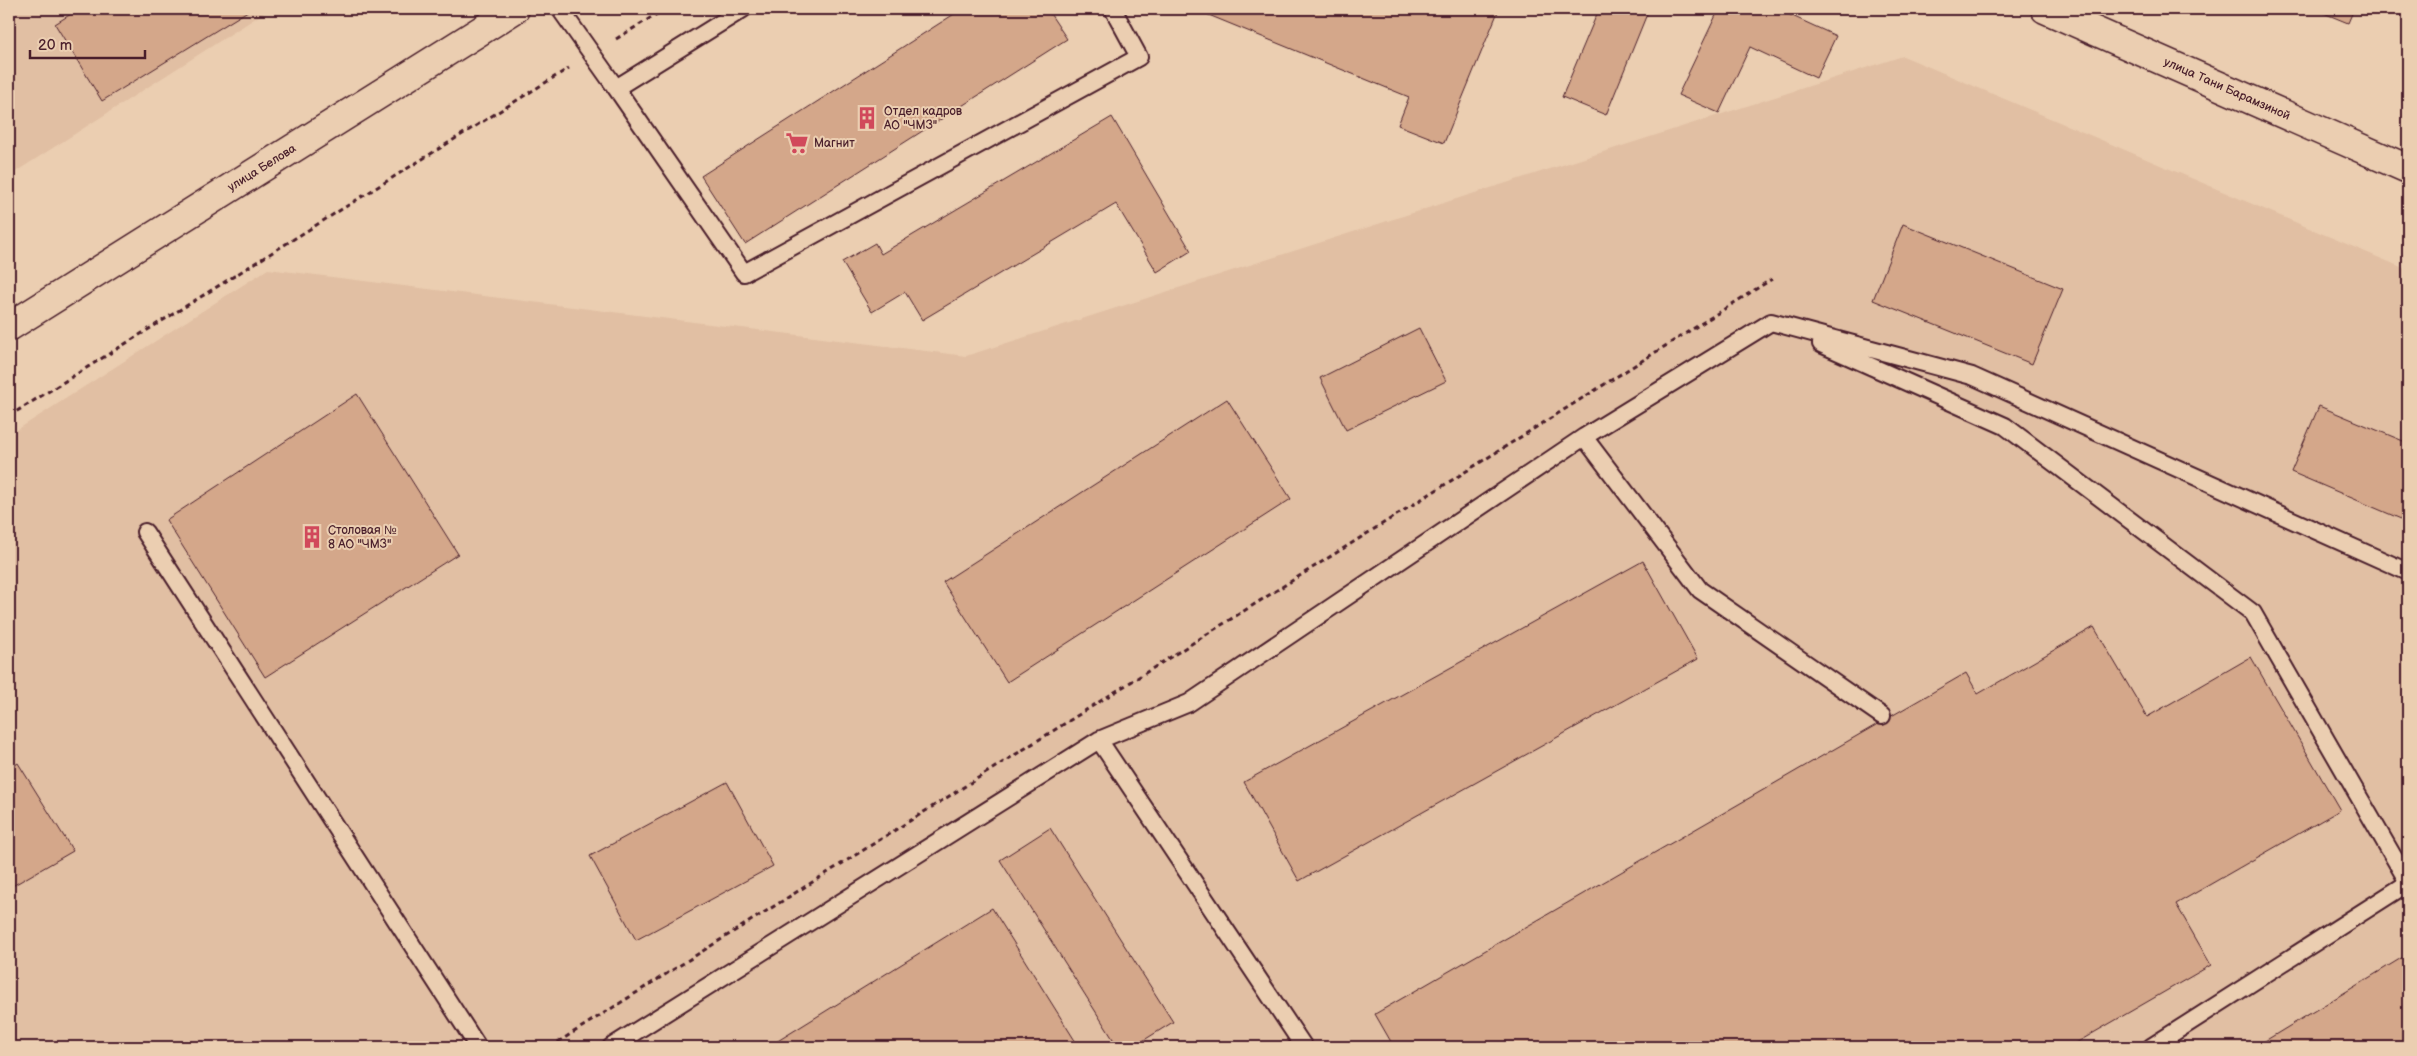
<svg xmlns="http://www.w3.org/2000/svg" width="2417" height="1056" font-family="'Balsamiq Sans',sans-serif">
<rect width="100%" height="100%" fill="#ebceb1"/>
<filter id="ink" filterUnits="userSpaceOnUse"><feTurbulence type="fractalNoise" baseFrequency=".02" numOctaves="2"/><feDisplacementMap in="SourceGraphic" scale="10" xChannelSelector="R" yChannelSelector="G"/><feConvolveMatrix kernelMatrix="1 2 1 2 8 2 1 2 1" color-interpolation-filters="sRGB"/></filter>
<g filter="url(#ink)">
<!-- built -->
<path fill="#e1bfa3" d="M 9,9 L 270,9 L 9,176 Z
M 1903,56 L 2408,270 L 2408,1047 L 9,1047 L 9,435 L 268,269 L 966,356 Z"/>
<!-- building -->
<path fill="#d4a78a" stroke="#4a1f2b" d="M 79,9 L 251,9 L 102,101 L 55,24 Z
M 962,9 L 1047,9 L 1067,39 L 745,244 L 701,176 Z
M 1194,9 L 1499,9 L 1444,143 L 1398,125 L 1409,97 Z
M 1599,9 L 1649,9 L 1606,115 L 1562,97 Z
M 1719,9 L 1777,9 L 1836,36 L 1816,78 L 1750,47 L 1719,113 L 1678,95 Z
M 2314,9 L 2354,9 L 2348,23 Z
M 1112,117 L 1191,251 L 1157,272 L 1116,204 L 922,320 L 905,292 L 872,312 L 842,262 L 875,243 L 881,254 Z
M 1903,224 L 2063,289 L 2032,364 L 1873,300 Z
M 1419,328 L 1446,381 L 1346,430 L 1320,378 Z
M 357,394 L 458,554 L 265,677 L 166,520 Z
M 1227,399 L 1291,499 L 1007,682 L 943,582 Z
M 2319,406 L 2408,443 L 2408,522 L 2291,472 Z
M 1643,561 L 1698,659 L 1299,881 L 1244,782 Z
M 2094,627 L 2147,717 L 2251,657 L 2340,810 L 2176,904 L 2211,965 L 2069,1047 L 1394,1047 L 1375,1014 L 1966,673 L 1978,694 Z
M 18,763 L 73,851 L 9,888 L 9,769 Z
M 727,782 L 773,866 L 636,940 L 590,856 Z
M 1050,828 L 1173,1022 L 1133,1047 L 1118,1047 L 1000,860 Z
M 992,908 L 1079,1047 L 768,1047 Z
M 2408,954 L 2408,1047 L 2255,1047 Z"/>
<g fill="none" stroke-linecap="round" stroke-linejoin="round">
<defs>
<path id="service" d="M 560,9 L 616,88 L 743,9
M 616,88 L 744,273 L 1139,57 L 1113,9
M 1821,344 L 2005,426 L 2253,613 L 2408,882
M 1584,437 L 1700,590 L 1882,716
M 145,532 L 478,1047
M 1099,740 L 1304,1047
M 611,1047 L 1099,740 L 1189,703 L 1584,437 L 1771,322 L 1972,376 L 2408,572
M 2151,1047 L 2408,883"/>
<path id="minor" d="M 9,327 L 515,9"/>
<path id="tertiary" d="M 2045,9 L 2408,169"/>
</defs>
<!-- service casing -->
<use href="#service" stroke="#4a1f2b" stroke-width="20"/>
<!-- minor casing -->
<use href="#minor" stroke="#4a1f2b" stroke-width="31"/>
<!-- tertiary casing -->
<use href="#tertiary" stroke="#4a1f2b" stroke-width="31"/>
<!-- path -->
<path stroke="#4a1f2b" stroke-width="3" stroke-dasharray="5 4" stroke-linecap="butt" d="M 616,39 L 665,9
M 9,416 L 569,68
M 550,1047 L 1772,279"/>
<!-- service -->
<use href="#service" stroke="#ebceb1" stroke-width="16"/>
<!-- minor -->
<use href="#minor" stroke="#ebceb1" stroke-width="28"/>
<!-- tertiary -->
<use href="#tertiary" stroke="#ebceb1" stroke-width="28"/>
</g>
</g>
<!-- icons -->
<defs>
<symbol id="building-bare" viewBox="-9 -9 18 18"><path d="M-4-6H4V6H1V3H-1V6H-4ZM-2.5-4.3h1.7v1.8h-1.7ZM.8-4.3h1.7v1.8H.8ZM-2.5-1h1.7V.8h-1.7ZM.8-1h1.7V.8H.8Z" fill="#d1495b" stroke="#ebceb1" stroke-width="2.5" paint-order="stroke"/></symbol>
<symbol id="supermarket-bare" viewBox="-9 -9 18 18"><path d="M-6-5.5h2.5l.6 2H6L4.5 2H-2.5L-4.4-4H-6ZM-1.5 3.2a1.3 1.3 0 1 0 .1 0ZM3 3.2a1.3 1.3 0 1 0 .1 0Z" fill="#d1495b" stroke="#ebceb1" stroke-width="2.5" paint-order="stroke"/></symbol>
</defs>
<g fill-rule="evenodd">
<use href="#building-bare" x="851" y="102" width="32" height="32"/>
<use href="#supermarket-bare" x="781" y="127" width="32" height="32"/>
<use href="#building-bare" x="296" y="521" width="32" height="32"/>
</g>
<g text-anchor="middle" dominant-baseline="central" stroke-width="4" stroke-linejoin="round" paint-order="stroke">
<!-- street labels -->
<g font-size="12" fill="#4a1f2b" stroke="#ebceb1">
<text transform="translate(2227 89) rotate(24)">улица Тани Барамзиной</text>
<text transform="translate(262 168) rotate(-32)">улица Белова</text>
</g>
<!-- poi labels -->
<g font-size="12" fill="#4a1f2b" stroke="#ebceb1" text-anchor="start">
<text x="884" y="111">Отдел кадров<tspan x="884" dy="14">АО "ЧМЗ"</tspan></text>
<text x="814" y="143">Магнит</text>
<text x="328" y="530">Столовая №<tspan x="328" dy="14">8 АО "ЧМЗ"</tspan></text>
</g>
</g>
<!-- margin -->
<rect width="2417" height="1056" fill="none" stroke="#ebceb1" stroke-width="30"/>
<rect x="15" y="15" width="2387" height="1026" fill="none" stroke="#4a1f2b" stroke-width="2" filter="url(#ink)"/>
<!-- scale -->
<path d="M30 50v8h115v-8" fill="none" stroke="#4a1f2b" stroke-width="2.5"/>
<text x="38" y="50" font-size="15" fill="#4a1f2b" stroke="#ebceb1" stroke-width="4" paint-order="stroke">20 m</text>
</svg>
